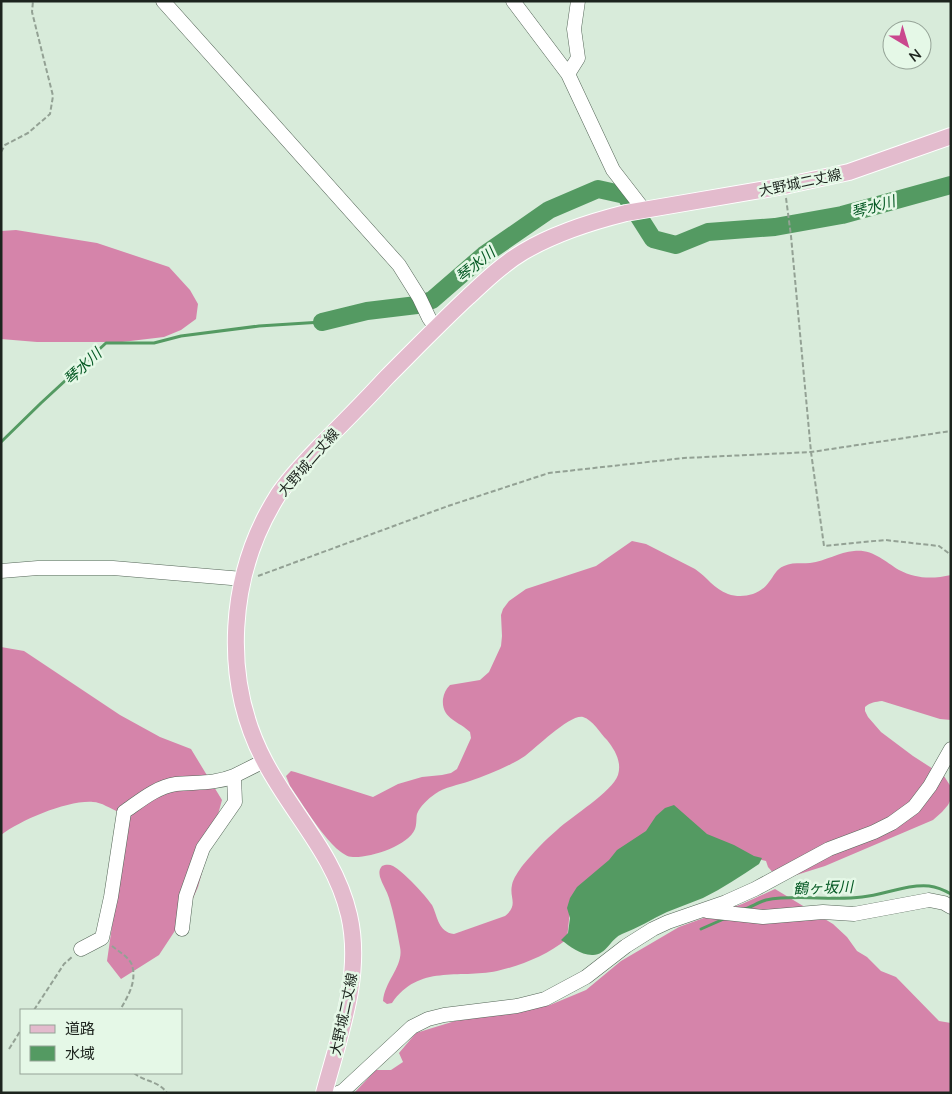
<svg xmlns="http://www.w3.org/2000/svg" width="952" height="1094" font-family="Lato,'Noto Sans JP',sans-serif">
<rect width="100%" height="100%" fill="#d8ebda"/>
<!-- forest -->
<path fill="#d584aa" d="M 16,230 L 97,243 L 169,267 L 190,290 L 198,304 L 196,319 L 181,330 L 164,337 L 122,342 L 37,342 L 1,339 L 1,231 Z
M 632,541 L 646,544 L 695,569 C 707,577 714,589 728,594 C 742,599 760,595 769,582 C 774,576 776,569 784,566 C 792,562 802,564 810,563 C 826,561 839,552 854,551 C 873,549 884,561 899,570 C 916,579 933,579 951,575 L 951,720 L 940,719 L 882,701 C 875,702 871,702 865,707 L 865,711 L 868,717 L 881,732 L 913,756 L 944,776 L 951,787 L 951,799 L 948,805 L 942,812 L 933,820 L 825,866 L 790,877 L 775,875 L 768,867 L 766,861 L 749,857 L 570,910 L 567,939 C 547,955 523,965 497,971 C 458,979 419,964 392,1003 L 387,1004 L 383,1001 C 385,980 404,966 400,947 C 397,931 394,914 389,898 C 387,891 382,884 380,877 C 379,872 379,870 382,866 C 385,865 389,864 393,866 C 403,871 426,896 432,905 C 438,917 438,932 454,934 L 505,916 C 519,905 509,898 512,885 C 513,879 519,870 523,865 C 533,853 545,840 557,830 C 572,816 612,792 618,775 C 622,762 615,750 607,740 C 600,733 593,720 583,717 C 570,714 536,748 525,756 C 508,767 488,775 470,781 C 458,785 445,787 435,794 C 428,799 420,806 417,814 C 416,818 417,824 415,829 C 408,846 370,858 353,857 C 333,857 302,802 290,786 L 286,776 L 291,771 L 295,772 L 373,797 L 398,784 L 422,777 L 442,775 L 451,773 L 457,769 L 462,758 L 471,738 L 470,732 C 459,721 441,719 443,699 C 444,693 446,689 450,685 L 480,680 L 489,672 L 501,646 L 502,636 L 501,615 L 503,609 L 509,601 L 526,589 L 596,566 Z
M 1,647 L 24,651 L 120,715 L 160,737 L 191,749 L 222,800 L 198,887 L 186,914 L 159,955 L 121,979 L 107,961 L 118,884 L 119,812 C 111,809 101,802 93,802 C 68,800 21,820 1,835 Z
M 775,889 L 833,924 L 847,937 L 857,951 L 867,957 L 881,971 L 896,977 L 939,1021 L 951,1023 L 951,1093 L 354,1093 L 376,1070 L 391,1070 L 403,1062 L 399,1053 L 416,1033 L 455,1021 L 503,1014 L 550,1005 L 586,990 L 621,961 L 679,927 L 742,904 Z"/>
<!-- water -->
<path fill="#549a62" d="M 674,805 L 707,834 L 734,845 L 754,856 L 762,858 L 759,864 C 741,876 723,888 703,898 C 691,903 679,907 667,912 C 652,919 638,928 622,934 C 611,938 606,956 592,955 C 580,955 570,946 561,940 L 568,933 L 570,918 L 567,908 L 570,898 L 577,887 L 609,860 L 617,850 L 646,831 L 656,816 L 665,808 Z"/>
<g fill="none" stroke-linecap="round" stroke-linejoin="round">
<!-- stream -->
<path stroke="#549a62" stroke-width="3" d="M 1,442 L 41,403 L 106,343 L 154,343 L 181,336 L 259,326 L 322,322
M 745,909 C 751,907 759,902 766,900 C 796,894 831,901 862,897 C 884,895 907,884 929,886 C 937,887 944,890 951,894
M 701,929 L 726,918"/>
<!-- river -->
<path stroke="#549a62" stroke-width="18" d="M 322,322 L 367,311 L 417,305 L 432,300 L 484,255 L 549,210 L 598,189 L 625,195 L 653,239 L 676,245 L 708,232 L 775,227 L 842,215 L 951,185"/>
<defs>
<path id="minor" d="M 163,1 L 399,265 L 419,297 L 429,318 L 436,328
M 513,1 L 568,74 L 613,170 L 644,210
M 568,74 L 578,58 L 574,29 L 578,1
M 1,571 L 38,568 L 113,568 L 243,579
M 707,911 L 763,917 L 823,912 L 854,914 L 929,900 L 944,903 L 951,907
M 182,929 L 186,896 L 203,848 L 235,802 L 234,776 L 264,761
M 81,949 L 102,938 L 111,897 L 124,812 C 140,801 156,787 176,784 C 196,782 215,784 234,776
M 338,1093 L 343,1091 L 412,1027 L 428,1019 L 444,1015 L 517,1006 L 545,999 L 586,977 L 626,946 L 653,929 L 668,922 L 726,902 L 755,889 L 829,849 L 874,832 L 892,823 L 914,807 L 930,786 L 951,749"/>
<path id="major" d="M 324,1093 C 339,1036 363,975 349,915 C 335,855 293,815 265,762 C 221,679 228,574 278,495 C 290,477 306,461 321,445 C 343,423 365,401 386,378 C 413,351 440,323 468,297 C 485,281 503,264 523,252 C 555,233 590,222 626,213 L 784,186 L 849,172 L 951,136"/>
</defs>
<!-- minor casing -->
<use href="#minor" stroke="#556658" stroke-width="15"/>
<!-- major casing -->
<use href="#major" stroke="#fff" stroke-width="18"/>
<!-- path -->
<path stroke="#93a194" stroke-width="2" stroke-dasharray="5 2.5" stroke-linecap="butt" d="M 1,152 L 5,145 L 28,133 L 50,114 L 53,96 L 32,12 L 33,1
M 786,198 L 791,236 L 811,452 L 824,546 L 885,540 L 939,546 L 951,555
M 258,576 L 448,506 L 549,473 L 684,458 L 811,452 L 951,431
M 112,946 C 118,951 129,957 132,965 C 137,982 128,996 120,1010
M 34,1010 L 64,964 L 72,957
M 9,1049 L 21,1030
M 134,1073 C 144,1082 158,1080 167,1093"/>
<!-- minor -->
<use href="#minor" stroke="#fff" stroke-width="14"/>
<!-- major -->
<use href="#major" stroke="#e3bbcd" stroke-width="16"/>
</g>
<g text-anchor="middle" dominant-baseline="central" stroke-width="5" stroke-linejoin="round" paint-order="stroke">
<!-- street labels -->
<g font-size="14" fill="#1d241e" stroke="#e5f8e7">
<text transform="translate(800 182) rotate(-12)">大野城二丈線</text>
<text transform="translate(308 462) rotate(-49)">大野城二丈線</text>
<text transform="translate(343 1014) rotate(-78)">大野城二丈線</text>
</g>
<!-- water labels -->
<g font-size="15" font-style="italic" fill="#055924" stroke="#e5f8e7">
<text transform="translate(873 206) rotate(-16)">琴水川</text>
<text transform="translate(475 264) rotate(-39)">琴水川</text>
<text transform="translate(82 366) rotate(-43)">琴水川</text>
<text transform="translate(823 887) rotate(-2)">鶴ヶ坂川</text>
</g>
</g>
<!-- border -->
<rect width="952" height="1094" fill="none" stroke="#1d241e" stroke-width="5"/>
<!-- legend -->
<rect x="20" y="1009" width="162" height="65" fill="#e5f8e7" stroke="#95a397"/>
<rect x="30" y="1025" width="25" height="8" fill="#e3bbcd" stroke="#95a397"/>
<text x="65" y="1034" font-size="15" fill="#1d241e">道路</text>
<rect x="30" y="1046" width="25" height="15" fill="#549a62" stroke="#95a397"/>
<text x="65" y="1059" font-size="15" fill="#1d241e">水域</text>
<!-- north arrow -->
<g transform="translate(907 45) rotate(142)"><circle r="24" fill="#e5f8e7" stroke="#95a397"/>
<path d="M0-4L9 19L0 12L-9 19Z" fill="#ca478e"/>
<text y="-8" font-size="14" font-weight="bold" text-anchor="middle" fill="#1d241e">N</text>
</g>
</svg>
